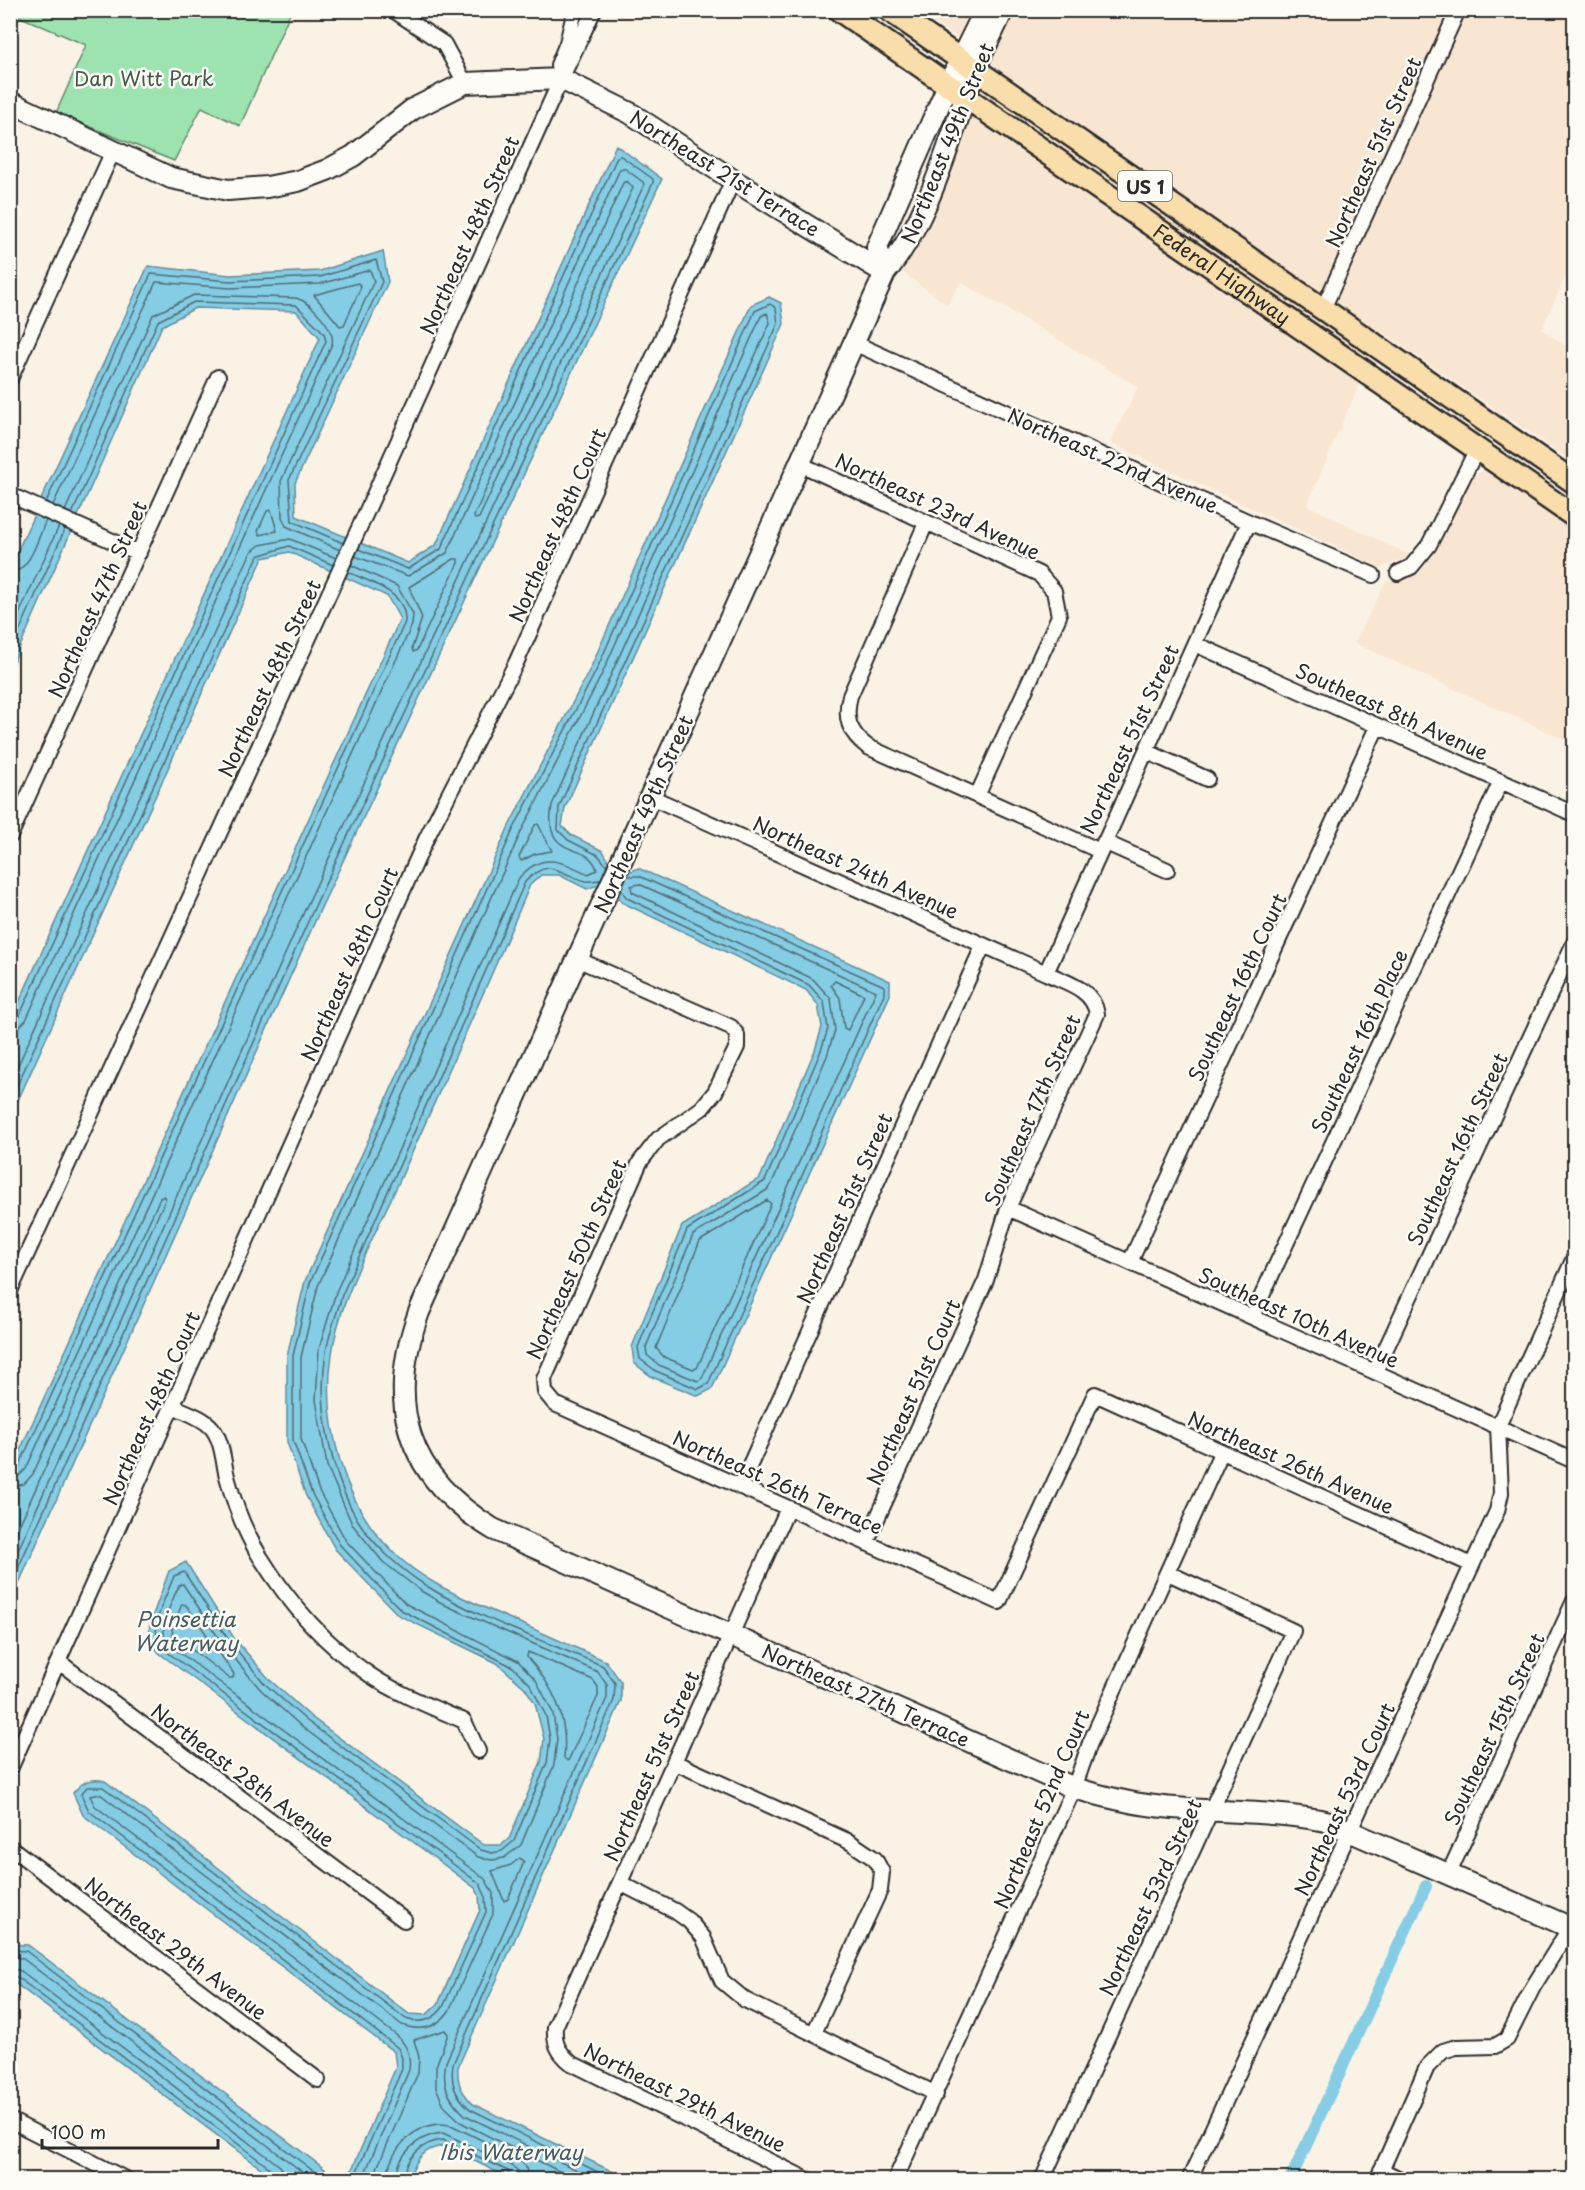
<svg xmlns="http://www.w3.org/2000/svg" width="1585" height="2190" font-family="'Playpen Sans',sans-serif">
<rect width="100%" height="100%" fill="#fbf2e6"/>
<filter id="ink" filterUnits="userSpaceOnUse"><feTurbulence type="fractalNoise" baseFrequency=".0167" numOctaves="2"/><feDisplacementMap in="SourceGraphic" scale="12" xChannelSelector="R" yChannelSelector="G"/><feConvolveMatrix kernelMatrix="1 2 1 2 8 2 1 2 1" color-interpolation-filters="sRGB"/></filter>
<g filter="url(#ink)">
<!-- built -->
<path fill="#f9e6d2" d="M 1463,10 L 1475,15 L 1477,10 L 1574,11 L 1574,258 L 1542,329 L 1574,352 L 1574,463 L 1382,332 L 1307,505 L 1412,556 L 1381,568 L 1110,443 L 1138,387 L 961,282 L 947,305 L 902,272 L 968,127 L 992,62 L 917,11 Z
M 1483,470 L 1498,474 L 1574,528 L 1574,744 L 1354,643 L 1386,581 L 1418,574 L 1429,561 L 1469,481 Z"/>
<!-- green -->
<path fill="#9de3b0" stroke="#64876e" stroke-width="1.5" d="M 10,11 L 291,11 L 240,126 L 202,107 L 174,161 L 56,113 L 86,45 L 11,13 Z"/>
<!-- water -->
<path fill="#84cde5" stroke="#608c9b" stroke-width="1.5" d="M 616,145 L 662,179 L 321,908 L 11,1601 L 11,1470 L 400,619 L 387,596 L 289,552 L 263,558 L 11,1116 L 11,1020 L 320,338 L 296,311 L 195,308 L 162,326 L 11,667 L 11,565 L 148,266 L 230,275 L 320,271 L 383,251 L 388,282 L 295,483 L 296,516 L 408,563 L 436,545 Z
M 769,297 L 781,303 L 784,324 L 565,808 L 562,826 L 571,835 L 603,851 L 608,860 L 632,871 L 638,868 L 890,981 L 890,995 L 712,1389 L 698,1396 L 652,1377 L 634,1363 L 632,1347 L 682,1226 L 760,1178 L 815,1050 L 822,1027 L 818,1005 L 806,990 L 621,902 L 619,896 L 598,885 L 587,889 L 559,875 L 541,875 L 530,885 C 488,985 443,1083 399,1182 C 376,1232 339,1300 332,1354 C 322,1421 342,1502 392,1551 C 423,1582 465,1599 504,1616 C 538,1631 572,1646 606,1661 L 621,1682 L 621,1701 L 458,2067 C 457,2084 461,2091 473,2104 L 628,2179 L 511,2179 L 444,2146 C 422,2148 416,2161 408,2179 L 275,2179 L 11,1980 L 10,1944 L 28,1945 L 338,2179 L 345,2179 L 350,2174 L 396,2067 L 394,2052 L 83,1815 L 73,1793 C 82,1782 90,1777 105,1781 L 409,2014 L 426,2015 L 438,2004 L 480,1910 L 479,1895 L 475,1888 L 159,1653 C 151,1644 148,1635 150,1623 L 169,1571 L 186,1562 L 234,1638 L 270,1680 L 310,1716 L 484,1845 L 501,1845 L 509,1839 L 541,1762 L 544,1739 L 535,1703 L 525,1688 L 497,1663 L 398,1615 L 335,1549 L 306,1496 L 287,1442 L 287,1356 L 305,1281 L 509,826 L 590,669 L 751,305 Z"/>
<g fill="none" stroke-linecap="round" stroke-linejoin="round">
<!-- shore -->
<path stroke="#4f6c75" stroke-width="1.5" d="M 627,181 L 633,188 L 479,518 L 475,519 L 474,516 L 623,183 Z
M 358,283 L 361,287 L 344,325 L 340,326 L 314,295 Z
M 46,502 L 151,274 L 230,281 L 320,277 L 376,260 L 382,282 L 289,480 L 292,521 L 343,543
M 53,505 L 156,282 L 230,288 L 320,284 L 370,270 L 374,281 L 281,481 L 282,517 L 286,526 L 340,550
M 271,510 L 277,531 L 260,535 L 258,531 L 267,511 Z
M 454,559 L 458,559 L 458,563 L 417,650 L 413,652 L 412,648 L 422,618 L 409,587 Z
M 10,573 C 30,572 39,536 46,520
M 10,634 L 59,526
M 10,652 L 65,529
M 538,824 L 552,851 L 535,854 L 521,861 L 519,857 L 535,825 Z
M 600,880 C 596,880 591,882 586,881 C 560,875 550,855 525,882 L 342,1295 C 337,1314 329,1333 326,1352 C 317,1405 330,1472 357,1519 C 373,1545 400,1569 425,1585 C 475,1617 547,1642 603,1666 L 615,1683 L 614,1700 L 453,2064 C 450,2085 455,2095 470,2109 L 614,2180
M 639,884 L 876,991 L 702,1378 L 698,1381 L 659,1365 L 647,1355 L 646,1347 L 693,1235 L 767,1190 L 772,1183 L 827,1056 L 835,1030 L 831,999 L 813,979 L 632,892 L 631,886 Z
M 621,890 L 627,898 L 809,985 L 824,1002 L 828,1029 L 820,1053 L 765,1181 L 687,1230 L 638,1347 L 640,1359 L 656,1371 L 698,1389 L 708,1384 L 884,994 L 884,986 L 639,876 L 627,876
M 835,981 L 864,995 L 848,1030 L 844,1028 L 840,998 L 831,985 Z
M 10,1021 L 19,1017 L 326,341 L 324,333 L 296,305 L 194,302 L 158,321 L 72,514
M 10,1029 L 19,1027 L 26,1020 L 332,344 C 336,329 311,302 296,298 L 194,295 L 153,315 L 65,511
M 10,1083 L 251,552 L 260,545 L 290,539 L 336,558
M 10,1101 L 258,556 L 289,546 L 333,565
M 767,1200 L 771,1204 L 697,1368 L 693,1369 L 664,1357 L 656,1348 L 700,1241 Z
M 10,1470 L 19,1466 L 405,622 C 407,592 370,582 348,572
M 10,1478 L 19,1476 L 26,1469 L 412,625 L 413,614 L 397,586 L 351,565
M 10,1487 L 24,1484 L 33,1474 L 160,1198 L 164,1196 L 165,1200 L 10,1546
M 10,1568 L 308,903 L 644,185 L 643,182 L 624,168 L 620,169 L 447,553 L 408,576 L 355,556
M 10,1586 L 315,906 L 653,183 L 653,179 L 621,156 L 617,157 L 441,549 L 408,569 L 358,549
M 182,1604 L 186,1605 L 234,1674 L 233,1678 L 229,1678 L 173,1635 L 172,1629 Z
M 528,1652 L 593,1680 L 598,1687 L 598,1696 L 568,1761 L 564,1758 C 568,1716 554,1687 527,1657 Z
M 520,1858 L 524,1862 L 508,1899 L 504,1901 L 492,1871 L 511,1865 Z
M 10,1950 L 26,1951 L 325,2180
M 10,1957 L 22,1958 L 313,2180
M 10,1968 L 21,1971 L 280,2166 L 286,2180
M 10,1976 L 17,1977 L 275,2172 L 278,2180
M 353,2180 L 402,2069 L 402,2058 L 398,2048 L 89,1811 L 81,1794 L 87,1787 L 103,1787 L 406,2019 C 421,2024 433,2021 443,2007 L 486,1912 L 485,1895 L 480,1884 L 163,1649 C 146,1629 166,1598 174,1576 L 184,1572 L 230,1642 L 265,1684 L 307,1721 L 481,1850 L 492,1853 L 502,1851 L 514,1841 L 547,1763 L 550,1739 L 546,1716 L 530,1684 L 513,1667 L 401,1610 L 340,1545 L 312,1494 L 293,1440 L 293,1356 L 310,1283 L 514,828 L 596,671 L 755,311 L 770,304 L 776,308 L 778,324 L 559,807 L 558,830 L 568,840 L 598,855 L 607,866
M 362,2180 L 409,2070 C 411,2055 407,2045 396,2035 L 95,1806 L 90,1796 L 100,1794 L 402,2025 C 421,2032 437,2028 449,2011 L 493,1914 L 493,1893 L 485,1879 L 168,1644 C 156,1628 173,1601 179,1585 L 183,1584 L 224,1646 L 261,1690 L 302,1727 L 478,1857 L 492,1860 L 504,1858 L 521,1845 L 554,1765 L 557,1739 L 553,1713 L 536,1680 L 518,1661 L 406,1604 L 346,1541 L 319,1491 L 301,1439 L 301,1357 L 318,1286 L 521,832 L 602,674 L 761,316 L 767,313 L 770,323 L 552,805 C 542,863 589,839 597,870 L 588,874 C 561,861 542,851 519,878 L 336,1292 L 319,1349 L 316,1400 L 327,1466 L 352,1524 L 383,1562 L 421,1591 L 447,1606 L 598,1672 L 607,1685 L 607,1698 L 446,2062 C 441,2085 448,2099 465,2115 L 597,2180
M 372,2180 L 418,2073 L 419,2057 L 414,2040 L 445,2030 L 448,2034 L 436,2066 L 436,2088 L 445,2107 L 462,2123 L 577,2180
M 387,2180 C 388,2148 421,2116 453,2126 L 518,2158 L 526,2167 L 528,2180
M 396,2180 C 397,2154 418,2135 443,2133 L 511,2165 L 518,2171 L 519,2180
M 403,2180 C 406,2158 421,2142 443,2140 L 508,2171 L 511,2180"/>
<!-- canal -->
<path stroke="#84cde5" stroke-width="12" d="M 1290,2180 L 1426,1886"/>
<defs>
<path id="street" d="M 393,10 L 444,44 L 465,83
M 561,79 L 558,65 L 567,43 L 575,10
M 1323,309 L 1458,10
M 854,343 L 1249,522 L 1373,575
M 10,379 L 113,151
M 800,464 L 1039,574 L 1054,591 L 1059,616 L 977,796
M 10,495 L 139,553
M 926,523 L 850,696 C 844,718 849,733 868,747 L 1100,851
M 1398,573 L 1411,567 L 1429,545 L 1477,449
M 1195,644 L 1574,814
M 1146,751 L 1207,779
M 651,797 L 1046,973 C 1067,983 1093,989 1097,1014 L 1008,1208 L 986,1280 L 866,1543
M 10,836 L 218,377
M 1104,842 L 1167,870
M 579,960 L 731,1027 L 737,1035 L 737,1047 L 715,1092 L 702,1108 L 658,1139 L 640,1162 L 544,1379 L 545,1392 L 555,1404 L 999,1602 L 1095,1394 L 1472,1565
M 1046,973 L 1249,522
M 1008,1208 L 1574,1461
M 1130,1262 L 1377,727
M 10,1291 L 365,515 L 561,79 L 594,10
M 1252,1317 L 1501,781
M 1375,1372 L 1574,943
M 173,1406 C 185,1412 203,1417 212,1428 C 223,1441 223,1464 228,1480 C 235,1506 245,1532 259,1555 C 288,1602 324,1644 370,1675 C 398,1694 432,1707 464,1721 L 478,1751
M 740,1487 L 983,946
M 788,1508 L 555,2027 C 554,2044 558,2052 571,2063 L 808,2180
M 59,1662 L 404,1920
M 674,1762 L 850,1842 L 875,1859 L 882,1872 L 880,1890 L 814,2033
M 10,1769 L 427,837 L 516,663 L 733,180
M 10,1847 L 318,2080
M 1449,1873 L 1574,1601
M 620,1883 L 675,1911 L 689,1921 L 703,1937 L 722,1981 L 745,2000 L 936,2094
M 10,2120 L 127,2180
M 1381,2170 L 1402,2180
M 895,2180 L 1074,1788 L 1090,1743 L 1221,1453
M 1042,2180 L 1293,1631 L 1168,1573
M 1189,2180 L 1497,1511 L 1501,1493 L 1498,1426 L 1574,1258
M 1377,2180 L 1427,2067 L 1443,2051 L 1456,2047 L 1495,2046 L 1507,2039 L 1533,1987 L 1574,1921"/>
<path id="secondary" d="M 1003,10 C 996,26 988,41 981,56 C 951,128 935,212 885,273 L 419,1312 C 385,1405 407,1477 493,1529 L 1074,1788 C 1101,1796 1128,1803 1155,1806 C 1212,1813 1269,1810 1326,1821 L 1574,1929
M 10,102 L 171,178 L 228,190 L 267,187 L 298,181 L 327,170 L 353,156 L 413,109 L 465,83 L 561,79 L 630,113 L 733,180 L 885,273
M 885,273 L 877,247 L 948,85 L 985,10"/>
<g id="primary">
<path id="s1" d="M 839,10 L 1574,516"/>
<path d="M 889,10 L 1574,482"/>
</g>
</defs>
<!-- street casing -->
<use href="#street" stroke="#2b2b2b" stroke-width="18"/>
<!-- secondary casing -->
<use href="#secondary" stroke="#2b2b2b" stroke-width="24"/>
<!-- primary casing -->
<use href="#primary" stroke="#2b2b2b" stroke-width="26"/>
<!-- street -->
<use href="#street" stroke="#fdfcf7" stroke-width="14"/>
<!-- secondary -->
<use href="#secondary" stroke="#fdfcf7" stroke-width="20"/>
<!-- primary -->
<use href="#primary" stroke="#f9ddab" stroke-width="21"/>
</g>
</g>
<g text-anchor="middle" dominant-baseline="central" stroke-width="5" stroke-linejoin="round" paint-order="stroke">
<!-- shield labels -->
<rect fill="#fdfcf7" stroke="#6a6a68" stroke-width="1.5" x="1118" y="171" width="54" height="30" rx="4.5"/>
<g font-size="18" font-weight="bold" fill="#2b2b2b">
<text x="1145" y="186">US 1</text>
</g>
<!-- park labels -->
<g font-size="20" fill="#48594c" stroke="#fdfcf7">
<text x="144" y="78">Dan Witt Park</text>
</g>
<!-- street labels -->
<g font-size="20" fill="#2b2b2b" stroke="#fdfcf7">
<text transform="translate(947 143) rotate(-68)">Northeast 49th Street</text>
<text transform="translate(1373 152) rotate(-66)">Northeast 51st Street</text>
<text transform="translate(725 173) rotate(32)">Northeast 21st Terrace</text>
<text transform="translate(469 235) rotate(-66)">Northeast 48th Street</text>
<text stroke="none"><textPath href="#s1" startOffset="465">Federal Highway</textPath></text>
<text transform="translate(1113 460) rotate(24)">Northeast 22nd Avenue</text>
<text transform="translate(938 506) rotate(25)">Northeast 23rd Avenue</text>
<text transform="translate(557 525) rotate(-66)">Northeast 48th Court</text>
<text transform="translate(97 599) rotate(-66)">Northeast 47th Street</text>
<text transform="translate(269 678) rotate(-65)">Northeast 48th Street</text>
<text transform="translate(1392 711) rotate(24)">Southeast 8th Avenue</text>
<text transform="translate(1129 739) rotate(-65)">Northeast 51st Street</text>
<text transform="translate(643 814) rotate(-66)">Northeast 49th Street</text>
<text transform="translate(856 867) rotate(24)">Northeast 24th Avenue</text>
<text transform="translate(349 964) rotate(-66)">Northeast 48th Court</text>
<text transform="translate(1237 987) rotate(-65)">Southeast 16th Court</text>
<text transform="translate(1359 1041) rotate(-65)">Southeast 16th Place</text>
<text transform="translate(1032 1110) rotate(-66)">Southeast 17th Street</text>
<text transform="translate(1457 1149) rotate(-65)">Southeast 16th Street</text>
<text transform="translate(844 1208) rotate(-66)">Northeast 51st Street</text>
<text transform="translate(576 1259) rotate(-66)">Northeast 50th Street</text>
<text transform="translate(1299 1317) rotate(24)">Southeast 10th Avenue</text>
<text transform="translate(913 1392) rotate(-66)">Northeast 51st Court</text>
<text transform="translate(151 1408) rotate(-66)">Northeast 48th Court</text>
<text transform="translate(1291 1462) rotate(24)">Northeast 26th Avenue</text>
<text transform="translate(778 1482) rotate(24)">Northeast 26th Terrace</text>
<text transform="translate(866 1695) rotate(24)">Northeast 27th Terrace</text>
<text transform="translate(1494 1729) rotate(-65)">Southeast 15th Street</text>
<text transform="translate(651 1766) rotate(-66)">Northeast 51st Street</text>
<text transform="translate(243 1775) rotate(37)">Northeast 28th Avenue</text>
<text transform="translate(1344 1799) rotate(-65)">Northeast 53rd Court</text>
<text transform="translate(1041 1809) rotate(-67)">Northeast 52nd Court</text>
<text transform="translate(1150 1897) rotate(-65)">Northeast 53rd Street</text>
<text transform="translate(176 1948) rotate(37)">Northeast 29th Avenue</text>
<text transform="translate(685 2097) rotate(26)">Northeast 29th Avenue</text>
</g>
<!-- water labels -->
<g font-size="21" font-style="italic" fill="#465c63" stroke="#fdfcf7">
<text x="186" y="1618">Poinsettia<tspan x="186" dy="24">Waterway</tspan></text>
<text x="511" y="2151">Ibis Waterway</text>
</g>
</g>
<!-- margin -->
<rect width="1585" height="2190" fill="none" stroke="#fdfcf7" stroke-width="36"/>
<rect x="18" y="18" width="1549" height="2154" fill="none" stroke="#2b2b2b" stroke-width="2" filter="url(#ink)"/>
<!-- scale -->
<path d="M42 2139v9h176v-9" fill="none" stroke="#2b2b2b" stroke-width="3"/>
<text x="51" y="2139" font-size="18" fill="#2b2b2b" stroke="#fdfcf7" stroke-width="4.5" paint-order="stroke">100 m</text>
</svg>
